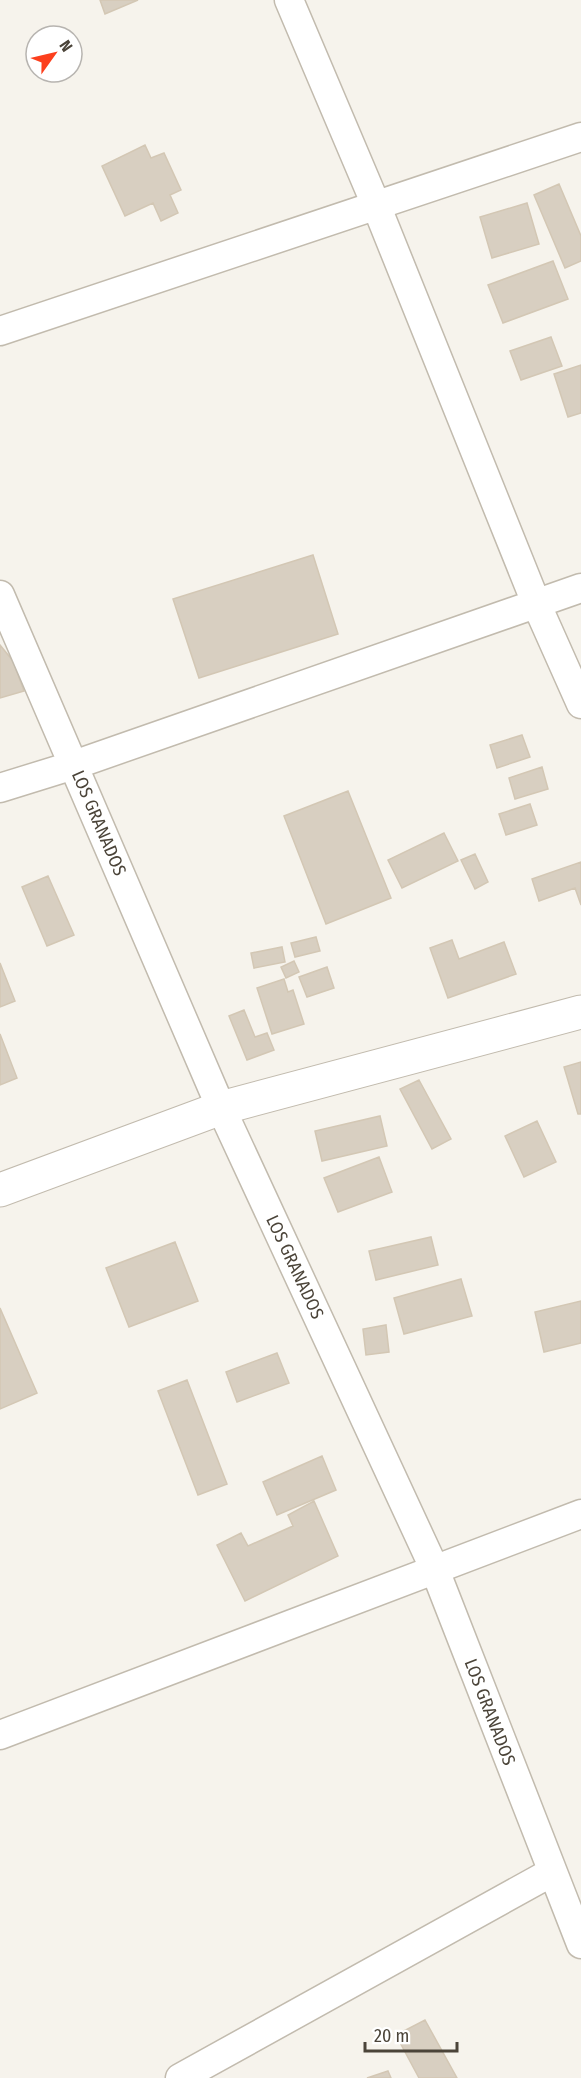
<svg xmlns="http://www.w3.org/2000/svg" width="581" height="2078" font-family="'Fira Sans Condensed',sans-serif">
<rect width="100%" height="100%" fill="#f6f3ec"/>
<!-- building -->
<path fill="#d8cfc1" stroke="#d3c7b4" stroke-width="1.5" d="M 100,0 L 138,0 L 105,14 Z
M 145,145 L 151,158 L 164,153 L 181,190 L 170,195 L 178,213 L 161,221 L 153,203 L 125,216 L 102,166 Z
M 559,184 L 581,236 L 581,261 L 565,268 L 534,195 Z
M 527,203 L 539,244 L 492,258 L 480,217 Z
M 553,261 L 568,299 L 503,323 L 488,285 Z
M 551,337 L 562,366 L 521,380 L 510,351 Z
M 581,365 L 581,413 L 568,417 L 554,374 Z
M 313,555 L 338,634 L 199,678 L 173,599 Z
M 0,645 L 13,661 L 24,691 L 0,698 Z
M 522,735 L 530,757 L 497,768 L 490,745 Z
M 542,767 L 548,789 L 515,799 L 509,778 Z
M 348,791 L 391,898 L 326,924 L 284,816 Z
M 530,804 L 537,825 L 506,835 L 499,814 Z
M 444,833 L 458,861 L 402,888 L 388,860 Z
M 475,854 L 488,882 L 475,889 L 461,860 Z
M 581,862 L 581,905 L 575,888 L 539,901 L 532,879 Z
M 48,876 L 74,935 L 47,946 L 22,887 Z
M 316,937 L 320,951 L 295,957 L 291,943 Z
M 452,940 L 459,959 L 504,942 L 516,974 L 448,998 L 430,948 Z
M 282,947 L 285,962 L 254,968 L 251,953 Z
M 294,961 L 299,972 L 286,978 L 281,967 Z
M 0,963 L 15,1001 L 0,1007 Z
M 327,967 L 334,988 L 307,997 L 299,977 Z
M 284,979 L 288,992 L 293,990 L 304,1024 L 272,1034 L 257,988 Z
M 244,1010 L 255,1037 L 267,1033 L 274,1050 L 247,1060 L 229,1016 Z
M 0,1034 L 17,1078 L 0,1085 Z
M 581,1062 L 581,1114 L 578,1114 L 564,1067 Z
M 419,1080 L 451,1139 L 432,1149 L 400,1089 Z
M 380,1116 L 387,1146 L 322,1161 L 315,1131 Z
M 537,1121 L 556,1162 L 524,1177 L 505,1136 Z
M 379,1157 L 392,1192 L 338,1212 L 324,1178 Z
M 431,1237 L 438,1265 L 376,1280 L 369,1251 Z
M 175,1242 L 198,1301 L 129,1327 L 106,1268 Z
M 461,1279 L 472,1316 L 404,1334 L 394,1298 Z
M 581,1301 L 581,1343 L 544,1352 L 535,1312 Z
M 0,1308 L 37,1393 L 0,1409 Z
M 386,1325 L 389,1352 L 366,1355 L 363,1329 Z
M 277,1353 L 289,1383 L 237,1402 L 226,1372 Z
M 187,1380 L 227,1484 L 198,1495 L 158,1391 Z
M 322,1456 L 336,1490 L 277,1515 L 263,1482 Z
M 314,1501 L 338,1556 L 245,1601 L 217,1545 L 241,1533 L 248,1546 L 293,1526 L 288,1515 Z
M 425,2020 L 457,2078 L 419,2078 L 396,2035 Z
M 388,2071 L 391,2078 L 367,2078 Z"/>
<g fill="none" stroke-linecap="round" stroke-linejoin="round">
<defs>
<path id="minor" d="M 289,0 L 376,205 L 536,603 L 581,704
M 0,331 L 581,137
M 0,595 L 221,1108 L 435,1570 L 581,1944
M 0,788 L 74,765 L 581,588
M 0,1735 L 581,1514
M 180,2078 L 552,1872"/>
<path id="tertiary" d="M 0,1190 L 221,1108 L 581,1012"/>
</defs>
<!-- minor casing -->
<use href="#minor" stroke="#c2bbae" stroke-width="31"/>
<!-- tertiary casing -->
<use href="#tertiary" stroke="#c2bbae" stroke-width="35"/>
<!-- minor -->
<use href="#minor" stroke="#fff" stroke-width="28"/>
<!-- tertiary -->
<use href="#tertiary" stroke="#fff" stroke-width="33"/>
</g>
<g text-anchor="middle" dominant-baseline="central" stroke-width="4.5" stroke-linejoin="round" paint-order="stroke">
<!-- street labels -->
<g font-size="18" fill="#4b4439" stroke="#fff">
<text transform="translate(99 823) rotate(67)">LOS GRANADOS</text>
<text transform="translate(295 1267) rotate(65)">LOS GRANADOS</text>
<text transform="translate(490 1712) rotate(69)">LOS GRANADOS</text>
</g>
</g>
<!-- north arrow -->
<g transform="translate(54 54) rotate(56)"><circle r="28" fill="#ffffff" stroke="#b7b4b0" stroke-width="1.5"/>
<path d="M0-4.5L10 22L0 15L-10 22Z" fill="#fc3f1d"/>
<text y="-9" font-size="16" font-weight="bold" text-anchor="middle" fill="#4b4439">N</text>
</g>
<!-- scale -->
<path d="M365 2042v9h92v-9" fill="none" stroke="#4b4439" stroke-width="3"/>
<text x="374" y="2042" font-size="18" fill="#4b4439" stroke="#ffffff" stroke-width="4.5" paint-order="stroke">20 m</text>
</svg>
